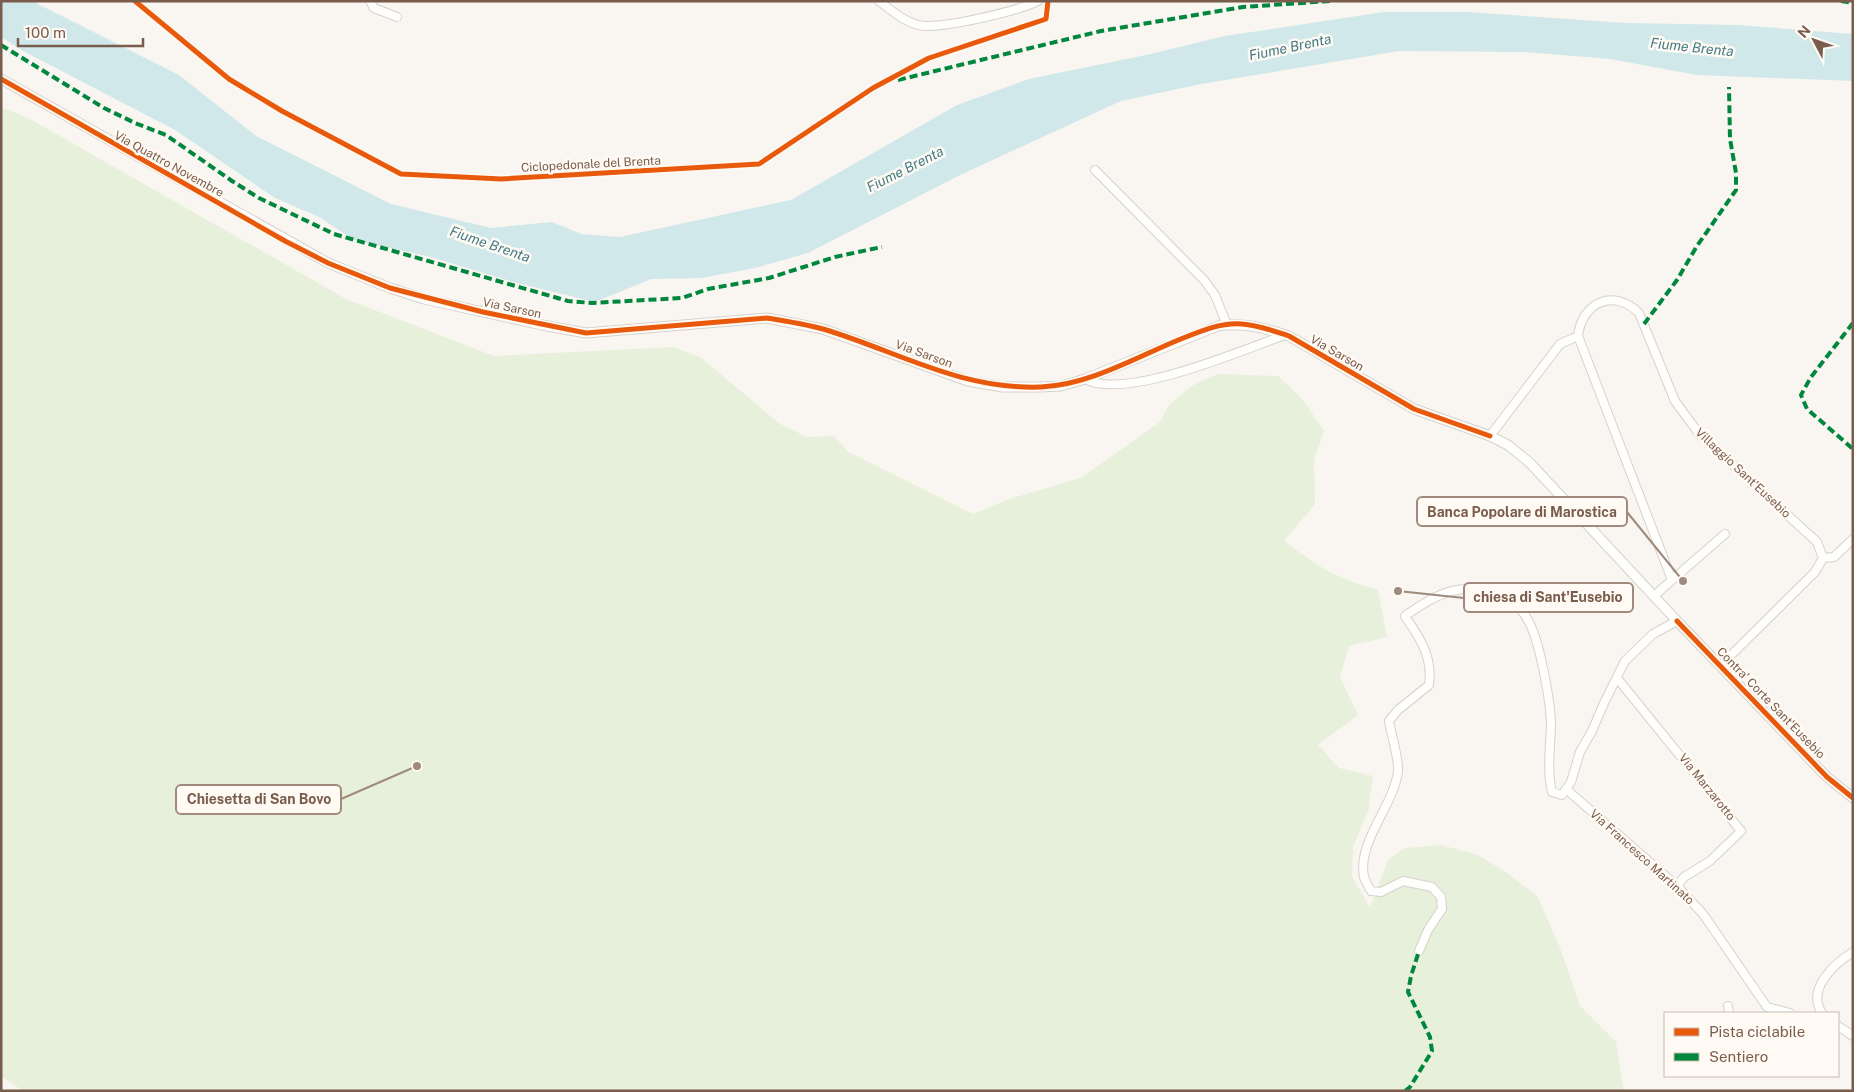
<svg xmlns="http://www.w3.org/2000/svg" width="1854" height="1092" font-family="'Public Sans',sans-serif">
<rect width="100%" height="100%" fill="#f9f5f0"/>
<!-- green -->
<path fill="#e7f0db" d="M 1,107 L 30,119 L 346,299 L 494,356 L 673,347 L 700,357 L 780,424 L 807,437 L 834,436 L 848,452 L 973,514 L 1009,499 L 1081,478 L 1160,422 L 1169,405 L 1196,383 L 1218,374 L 1278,376 L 1303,400 L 1324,431 L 1314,460 L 1315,504 L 1284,541 C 1319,567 1334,578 1378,590 L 1387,637 L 1349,646 L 1340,677 L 1358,715 L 1318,745 L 1339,768 L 1373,776 L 1368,811 L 1353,847 L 1352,876 L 1370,908 L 1388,860 L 1405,848 L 1441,845 L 1478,855 L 1507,873 L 1537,896 L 1559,945 L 1580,1006 L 1616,1042 L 1624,1091 L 23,1091 L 1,1076 Z"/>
<!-- water -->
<path fill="#d0e8ea" d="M 1,1 L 32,1 L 179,75 L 256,136 L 391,204 L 491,228 L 552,222 L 581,234 L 620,237 L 791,200 L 957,105 L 1029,79 L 1146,55 L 1225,36 L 1384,12 L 1467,12 L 1625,23 L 1738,25 L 1853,34 L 1853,81 L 1697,75 L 1610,59 L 1525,52 L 1399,51 L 1201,84 L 1121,101 L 960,175 L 808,253 L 755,268 L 701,278 L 651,279 L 595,302 L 513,282 L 431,257 L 354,240 L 319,217 L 275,198 L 175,130 L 23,51 L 1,37 Z"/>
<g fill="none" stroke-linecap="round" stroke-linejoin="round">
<defs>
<path id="minor" d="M 370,1 L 374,8 L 397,17
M 879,1 C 891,10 903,21 918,25 C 939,30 1018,11 1038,1
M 1095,170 L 1204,280 L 1215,295 L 1227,325
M 1085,379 C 1125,401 1242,350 1285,335
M 1490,436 L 1560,344 L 1578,336
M 1823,558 L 1834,557 L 1853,539
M 1672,580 L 1725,534
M 1654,596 L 1672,580 L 1578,336 C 1582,302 1614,288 1639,313 L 1675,401 L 1700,435 L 1817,542 L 1823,558 L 1815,572 L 1721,665
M 1617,678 L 1741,831 L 1710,861 L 1684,877 L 1677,886
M 1566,789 L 1677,886 L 1703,914 L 1767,1007 L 1790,1013
M 1419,951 L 1428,930 L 1442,909 L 1441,897 L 1432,887 L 1403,881 L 1381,892 L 1371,891 C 1369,887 1365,881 1364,877 C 1357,841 1394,806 1398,771 C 1399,758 1391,734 1389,721 L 1398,710 L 1429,685 C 1433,657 1420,638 1405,616 C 1443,589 1453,588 1499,588 C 1510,598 1522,608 1529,622 C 1540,643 1551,703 1551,727 C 1550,748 1547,772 1552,792 L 1562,795 L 1571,782 L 1580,752 L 1592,731 L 1604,703 L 1625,661 L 1653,634 L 1677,621
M 1728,1006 L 1729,1013
M 1822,1013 C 1806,989 1834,964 1853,952
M 1838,1026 L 1853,1036"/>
<path id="tertiary" d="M 1,79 L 328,263 L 390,288 L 424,299 L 542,325 L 586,333 L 767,318 L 823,329 L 968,381 L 1003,387 L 1040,387 L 1061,386 L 1085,379 L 1218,326 C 1243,322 1265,328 1289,336 L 1414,409 L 1490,436 L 1508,445 L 1530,463 L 1677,621 L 1827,777 L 1853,798"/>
</defs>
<!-- minor casing -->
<use href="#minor" stroke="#d7d1cb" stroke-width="10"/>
<!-- tertiary casing -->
<use href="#tertiary" stroke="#d7d1cb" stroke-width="11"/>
<!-- minor -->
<use href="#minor" stroke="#fefefd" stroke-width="8"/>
<!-- tertiary -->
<use href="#tertiary" stroke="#fefefd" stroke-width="9"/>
<!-- quiet -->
<path stroke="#00873e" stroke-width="4" stroke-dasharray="8 4" stroke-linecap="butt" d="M 1841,1 L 1853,3
M 1,45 L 104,108 L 135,123 L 166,135 L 232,181 L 259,198 L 334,234 L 568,301 L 592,303 L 682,298 L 708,289 L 769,278 L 835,257 L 882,247
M 898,80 L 1101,31 L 1243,7 L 1330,1
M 1853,323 L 1811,377 L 1801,395 L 1807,409 L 1853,449
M 1644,324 L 1677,280 L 1697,246 L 1736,190 L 1736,173 L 1730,139 L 1729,87
M 1405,1091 L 1410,1087 L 1432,1051 L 1430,1037 L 1408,992 L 1411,976 L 1419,951"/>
<defs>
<path id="cycleway" d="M 135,1 L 229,79 L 282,111 L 401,174 L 501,179 L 759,164 L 873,88 L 929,58 L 1046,19 L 1048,1
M 1,79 L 285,241 L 328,263 L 390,288 L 483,312 L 586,333 L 767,318 C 786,321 805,324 823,329 C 897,351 960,390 1041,387 C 1088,385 1133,359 1176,341 C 1196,333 1219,322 1242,324 C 1258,325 1274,331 1289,336 L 1414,409 L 1490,436
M 1677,621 L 1827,777 L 1853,798"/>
</defs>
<!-- cycleway casing -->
<use href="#cycleway" stroke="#fffaf3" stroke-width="8"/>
<!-- cycleway -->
<use href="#cycleway" stroke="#e8590c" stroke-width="5"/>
</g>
<g text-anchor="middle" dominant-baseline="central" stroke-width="5" stroke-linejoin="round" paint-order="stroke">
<!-- street labels -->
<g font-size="12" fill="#7a5c4d" stroke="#fffaf3">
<text transform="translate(169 164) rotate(29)">Via Quattro Novembre</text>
<text transform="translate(591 164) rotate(-3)">Ciclopedonale del Brenta</text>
<text transform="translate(512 308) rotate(12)">Via Sarson</text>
<text transform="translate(1337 353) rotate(30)">Via Sarson</text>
<text transform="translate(924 354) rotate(20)">Via Sarson</text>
<text transform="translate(1743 473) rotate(43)">Villaggio Sant'Eusebio</text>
<text transform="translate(1771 703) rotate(46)">Contra' Corte Sant'Eusebio</text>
<text transform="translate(1707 787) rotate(51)">Via Marzarotto</text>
<text transform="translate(1642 857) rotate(42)">Via Francesco Martinato</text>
</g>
<!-- water labels -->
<g font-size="14" font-style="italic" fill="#437c86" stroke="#fffaf3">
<text transform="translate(1290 47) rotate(-12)">Fiume Brenta</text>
<text transform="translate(1692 47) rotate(6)">Fiume Brenta</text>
<text transform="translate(905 169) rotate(-27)">Fiume Brenta</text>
<text transform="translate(490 244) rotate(19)">Fiume Brenta</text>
</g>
</g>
<!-- callouts -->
<path fill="none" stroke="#9f8a7d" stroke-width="2" d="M1683 581L1627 512M1398 591L1464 598M417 766L341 799"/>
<g fill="#9f8a7d" stroke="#fffaf3" stroke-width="2">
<circle cx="1683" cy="581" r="5"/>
<circle cx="1398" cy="591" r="5"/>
<circle cx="417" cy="766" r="5"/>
</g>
<g fill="#fffaf3" stroke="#9f8a7d" stroke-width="2">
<rect x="1417" y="497" width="210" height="29" rx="5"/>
<rect x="1464" y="583" width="169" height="29" rx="5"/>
<rect x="176" y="785" width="165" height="29" rx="5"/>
</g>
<g font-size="14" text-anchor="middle" font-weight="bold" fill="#7a5c4d">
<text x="1522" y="517">Banca Popolare di Marostica</text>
<text x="1548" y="602">chiesa di Sant'Eusebio</text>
<text x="259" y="804">Chiesetta di San Bovo</text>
</g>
<!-- border -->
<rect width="1854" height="1092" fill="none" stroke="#7a5c4d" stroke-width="5"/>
<!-- legend -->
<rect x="1664" y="1012" width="175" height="65" fill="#fffaf3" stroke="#cabbb1"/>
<rect x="1674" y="1028" width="25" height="8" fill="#e8590c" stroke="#cabbb1"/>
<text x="1709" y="1037" font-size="15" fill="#7a5c4d">Pista ciclabile</text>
<rect x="1674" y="1053" width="25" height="8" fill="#00873e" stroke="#cabbb1"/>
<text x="1709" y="1062" font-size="15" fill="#7a5c4d">Sentiero</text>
<!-- north arrow -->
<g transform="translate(1814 40) rotate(311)" stroke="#fffaf3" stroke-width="4" paint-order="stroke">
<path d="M0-4L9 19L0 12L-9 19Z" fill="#7a5c4d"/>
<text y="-8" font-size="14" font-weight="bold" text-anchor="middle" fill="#7a5c4d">N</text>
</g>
<!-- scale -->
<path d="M18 38v8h125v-8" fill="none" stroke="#7a5c4d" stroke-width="2.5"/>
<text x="25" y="38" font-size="15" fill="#7a5c4d" stroke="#fffaf3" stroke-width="4" paint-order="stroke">100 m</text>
</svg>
